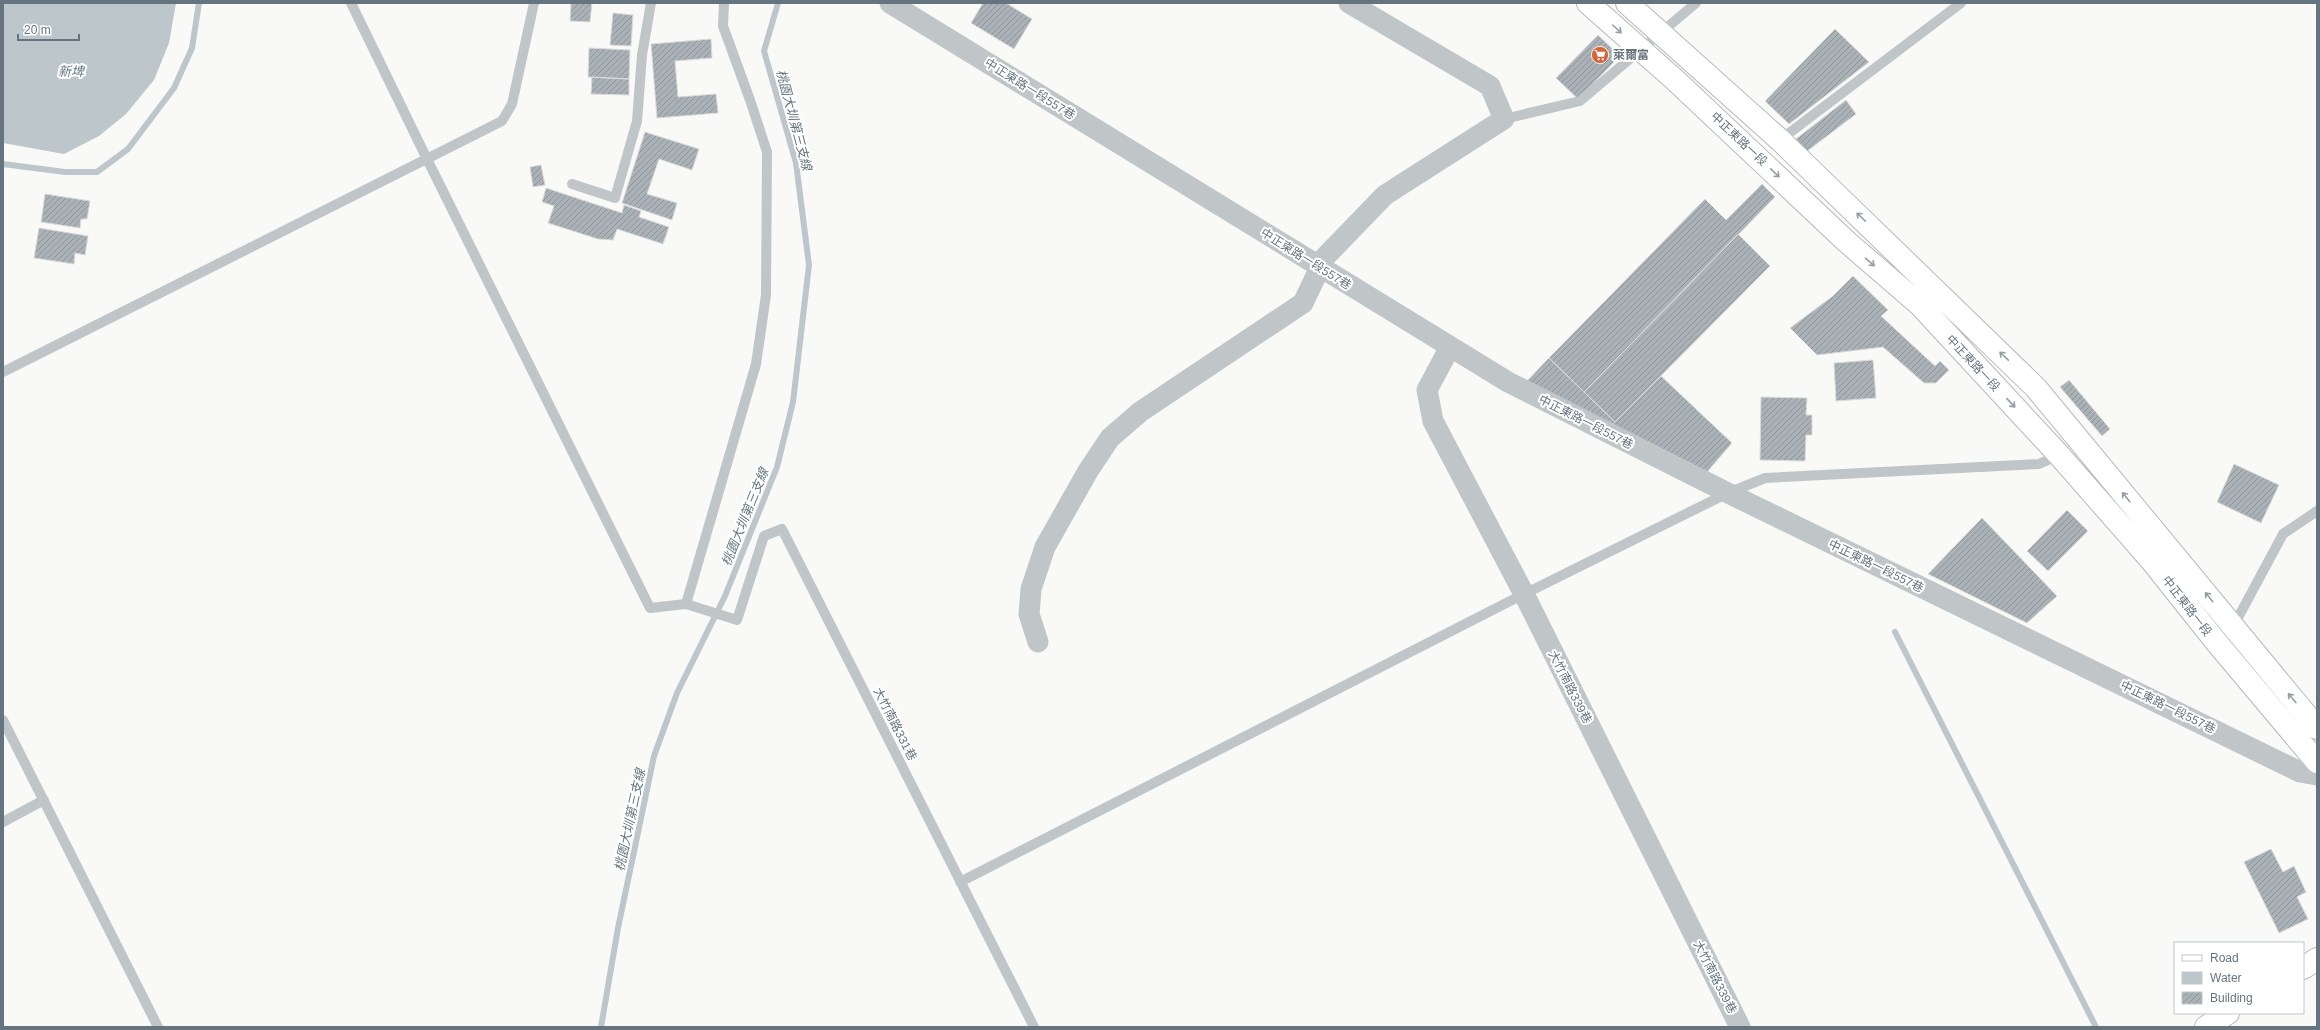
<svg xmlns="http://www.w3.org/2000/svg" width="2320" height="1030" font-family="Helvetica,'Noto Sans TC',sans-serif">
<defs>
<pattern id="building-hatch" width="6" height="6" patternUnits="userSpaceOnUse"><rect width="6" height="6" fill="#aab2b7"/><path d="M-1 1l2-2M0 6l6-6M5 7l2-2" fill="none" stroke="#8e959a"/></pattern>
</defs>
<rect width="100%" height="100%" fill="#f9f9f7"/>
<!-- water -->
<path fill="#bdc6cb" d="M 3,3 L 176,3 L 169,43 L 154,80 L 126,114 L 99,136 L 64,154 L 3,143 Z"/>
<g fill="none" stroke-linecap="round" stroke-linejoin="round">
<!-- stream -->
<path stroke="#bdc6cb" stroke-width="6" d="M 3,164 L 65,172 L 97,172 L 128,149 L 174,88 L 192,48 L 199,3
M 1895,632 L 2096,1027
M 601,1027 L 618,928 L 654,756 L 677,693 L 725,596 L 777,467 L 793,402 L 809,265 L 796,163 L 764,51 L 778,3"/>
</g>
<!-- building -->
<path fill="url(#building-hatch)" stroke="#dbdbd9" d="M 571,3 L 592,3 L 590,22 L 570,21 Z
M 983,3 L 1006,3 L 1032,19 L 1014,49 L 971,23 Z
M 613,13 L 633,15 L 631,46 L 610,45 Z
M 1835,29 L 1869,62 L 1789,124 L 1765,101 Z
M 1598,35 L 1620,56 L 1578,99 L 1556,78 Z
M 711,39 L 712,58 L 675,61 L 678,97 L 716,94 L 718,113 L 657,118 L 651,44 Z
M 589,48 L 630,50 L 629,79 L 588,77 Z
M 592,77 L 629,79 L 629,95 L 591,94 Z
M 1846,100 L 1856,114 L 1806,152 L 1796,139 Z
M 645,132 L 699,149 L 692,170 L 659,159 L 647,194 L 677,203 L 672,220 L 622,203 Z
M 541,165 L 545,185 L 533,187 L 530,167 Z
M 1762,184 L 1775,197 L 1584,392 L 1549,358 L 1705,199 L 1726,220 Z
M 546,188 L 622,213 L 624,205 L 641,211 L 639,217 L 669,227 L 663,244 L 617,229 L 613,240 L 598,239 L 548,223 L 554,206 L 542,202 Z
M 45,194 L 90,201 L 87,219 L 81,219 L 80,228 L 41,222 Z
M 39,228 L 88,236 L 85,255 L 75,253 L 74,264 L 34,258 Z
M 1738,234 L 1770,266 L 1615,422 L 1584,392 Z
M 1853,276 L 1888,310 L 1881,316 L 1935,366 L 1940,361 L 1949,370 L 1936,383 L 1924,383 L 1883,347 L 1817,355 L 1790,328 L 1833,296 Z
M 1549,358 L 1615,422 L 1661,376 L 1732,443 L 1707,472 L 1526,382 Z
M 1873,360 L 1876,398 L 1836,401 L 1834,363 Z
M 2069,380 L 2110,429 L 2102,436 L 2060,387 Z
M 1761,397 L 1807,398 L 1806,415 L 1812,415 L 1812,435 L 1806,435 L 1805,461 L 1760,460 Z
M 2234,464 L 2279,485 L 2261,523 L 2217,502 Z
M 2067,510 L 2088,531 L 2048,571 L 2027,551 Z
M 1982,518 L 2057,596 L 2027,623 L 1928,574 Z
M 2271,849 L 2283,872 L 2294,866 L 2306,892 L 2297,897 L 2308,919 L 2279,933 L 2244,862 Z"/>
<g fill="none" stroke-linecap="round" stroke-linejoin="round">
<defs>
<path id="secondary" d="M 1588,3 L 1674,79 L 1847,242 L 1920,305 L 2059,455 L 2151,560 L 2217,643 L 2317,762
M 1627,3 L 1780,140 L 2036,388 L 2317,728
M 2303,968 L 2317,959
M 2206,1027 L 2228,1013"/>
</defs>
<!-- secondary casing -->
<use href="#secondary" stroke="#b5babf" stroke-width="24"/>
<!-- lane -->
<path stroke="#c0c5c8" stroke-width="10" d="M 351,3 L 427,159 L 650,608 L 686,604 L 756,364 L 766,295 L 767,152 L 750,100 L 723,26 L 724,3
M 1504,119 L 1580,101 L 1696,3
M 1780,140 L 1961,3
M 572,184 L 615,198 L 637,121 L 642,55 L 651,3
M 3,372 L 502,121 L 512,104 L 534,3
M 686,604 L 737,620 L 764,536 L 782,529 L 1034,1027
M 2217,643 L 2233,627 L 2283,534 L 2317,511
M 3,720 L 158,1027
M 3,822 L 44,800
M 960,882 L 1524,594 L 1728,493 L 1765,478 L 2039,464 L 2059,455"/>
<!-- street -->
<path stroke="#c0c5c8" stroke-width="21" d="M 890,3 L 1508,382 L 1728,493 L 2300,772 L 2317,775
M 1450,347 L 1427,390 L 1433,421 L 1524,594 L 1740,1027
M 1038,642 L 1029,614 L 1031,589 L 1045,547 L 1088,471 L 1110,438 L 1140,412 L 1303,303 L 1325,257 L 1385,195 L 1504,119 L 1490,86 L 1349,3"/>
<!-- secondary -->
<use href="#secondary" stroke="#fff" stroke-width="22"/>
</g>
<!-- one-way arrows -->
<defs><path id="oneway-shaft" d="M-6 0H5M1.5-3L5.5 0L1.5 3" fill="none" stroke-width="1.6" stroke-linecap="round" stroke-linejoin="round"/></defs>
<g stroke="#949ea6">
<use href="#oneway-shaft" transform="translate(1617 29) rotate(42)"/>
<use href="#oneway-shaft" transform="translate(1775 173) rotate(44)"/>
<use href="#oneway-shaft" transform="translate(1861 217) rotate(-136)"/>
<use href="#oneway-shaft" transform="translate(1870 262) rotate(41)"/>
<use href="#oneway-shaft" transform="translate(2004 356) rotate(-136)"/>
<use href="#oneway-shaft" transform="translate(2011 403) rotate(47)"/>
<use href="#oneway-shaft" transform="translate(2126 497) rotate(-129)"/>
<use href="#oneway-shaft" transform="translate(2209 597) rotate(-129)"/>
<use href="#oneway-shaft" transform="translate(2292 698) rotate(-130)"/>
</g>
<!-- icons -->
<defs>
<symbol id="supermarket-disc" viewBox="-11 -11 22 22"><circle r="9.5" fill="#d76339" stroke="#fff"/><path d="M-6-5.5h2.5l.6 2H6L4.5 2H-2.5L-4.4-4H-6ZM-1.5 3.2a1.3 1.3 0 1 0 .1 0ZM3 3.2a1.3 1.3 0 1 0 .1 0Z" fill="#fff"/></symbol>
</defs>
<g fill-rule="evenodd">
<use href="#supermarket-disc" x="1590" y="45" width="20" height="20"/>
</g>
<g text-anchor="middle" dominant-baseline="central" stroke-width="4" stroke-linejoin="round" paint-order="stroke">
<!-- poi labels -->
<g font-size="12" font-weight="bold" fill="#667480" stroke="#fff" text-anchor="start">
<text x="1613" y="55">萊爾富</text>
</g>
<!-- street labels -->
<g font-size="12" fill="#667480" stroke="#fff">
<text transform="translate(1030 89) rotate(32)">中正東路一段557巷</text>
<text transform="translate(1739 139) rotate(43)">中正東路一段</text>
<text transform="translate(1306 259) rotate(32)">中正東路一段557巷</text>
<text transform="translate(1973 363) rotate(47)">中正東路一段</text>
<text transform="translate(1586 422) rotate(27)">中正東路一段557巷</text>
<text transform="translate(1876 566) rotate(26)">中正東路一段557巷</text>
<text transform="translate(2187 606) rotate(52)">中正東路一段</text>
<text transform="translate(1570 687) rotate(63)">大竹南路339巷</text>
<text transform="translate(2168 707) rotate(26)">中正東路一段557巷</text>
<text transform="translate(895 724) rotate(63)">大竹南路331巷</text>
<text transform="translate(1715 977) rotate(63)">大竹南路339巷</text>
</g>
<!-- water labels -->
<g font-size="13" font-style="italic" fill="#667880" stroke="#fff">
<text x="71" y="71">新埤</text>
<text transform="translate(794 120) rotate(75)">桃園大圳第三支線</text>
<text transform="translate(745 517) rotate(-68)">桃園大圳第三支線</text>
<text transform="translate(630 820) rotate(-78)">桃園大圳第三支線</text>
</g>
</g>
<!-- border -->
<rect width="2320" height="1030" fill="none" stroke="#667480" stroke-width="8"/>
<!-- legend -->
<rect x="2174" y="942" width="130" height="72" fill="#ffffff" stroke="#c2c7cc"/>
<rect x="2182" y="955" width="20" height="6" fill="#ffffff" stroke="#c2c7cc"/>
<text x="2210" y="962" font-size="12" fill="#667480">Road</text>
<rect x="2182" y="972" width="20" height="12" fill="#bdc6cb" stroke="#c2c7cc"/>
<text x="2210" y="982" font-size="12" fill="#667480">Water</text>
<rect x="2182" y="992" width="20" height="12" fill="url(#building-hatch)" stroke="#c2c7cc"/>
<text x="2210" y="1002" font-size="12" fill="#667480">Building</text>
<!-- scale -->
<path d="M18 34v6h61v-6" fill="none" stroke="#667480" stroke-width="2"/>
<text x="24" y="34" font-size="12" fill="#667480" stroke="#ffffff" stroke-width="3" paint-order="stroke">20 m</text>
</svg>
